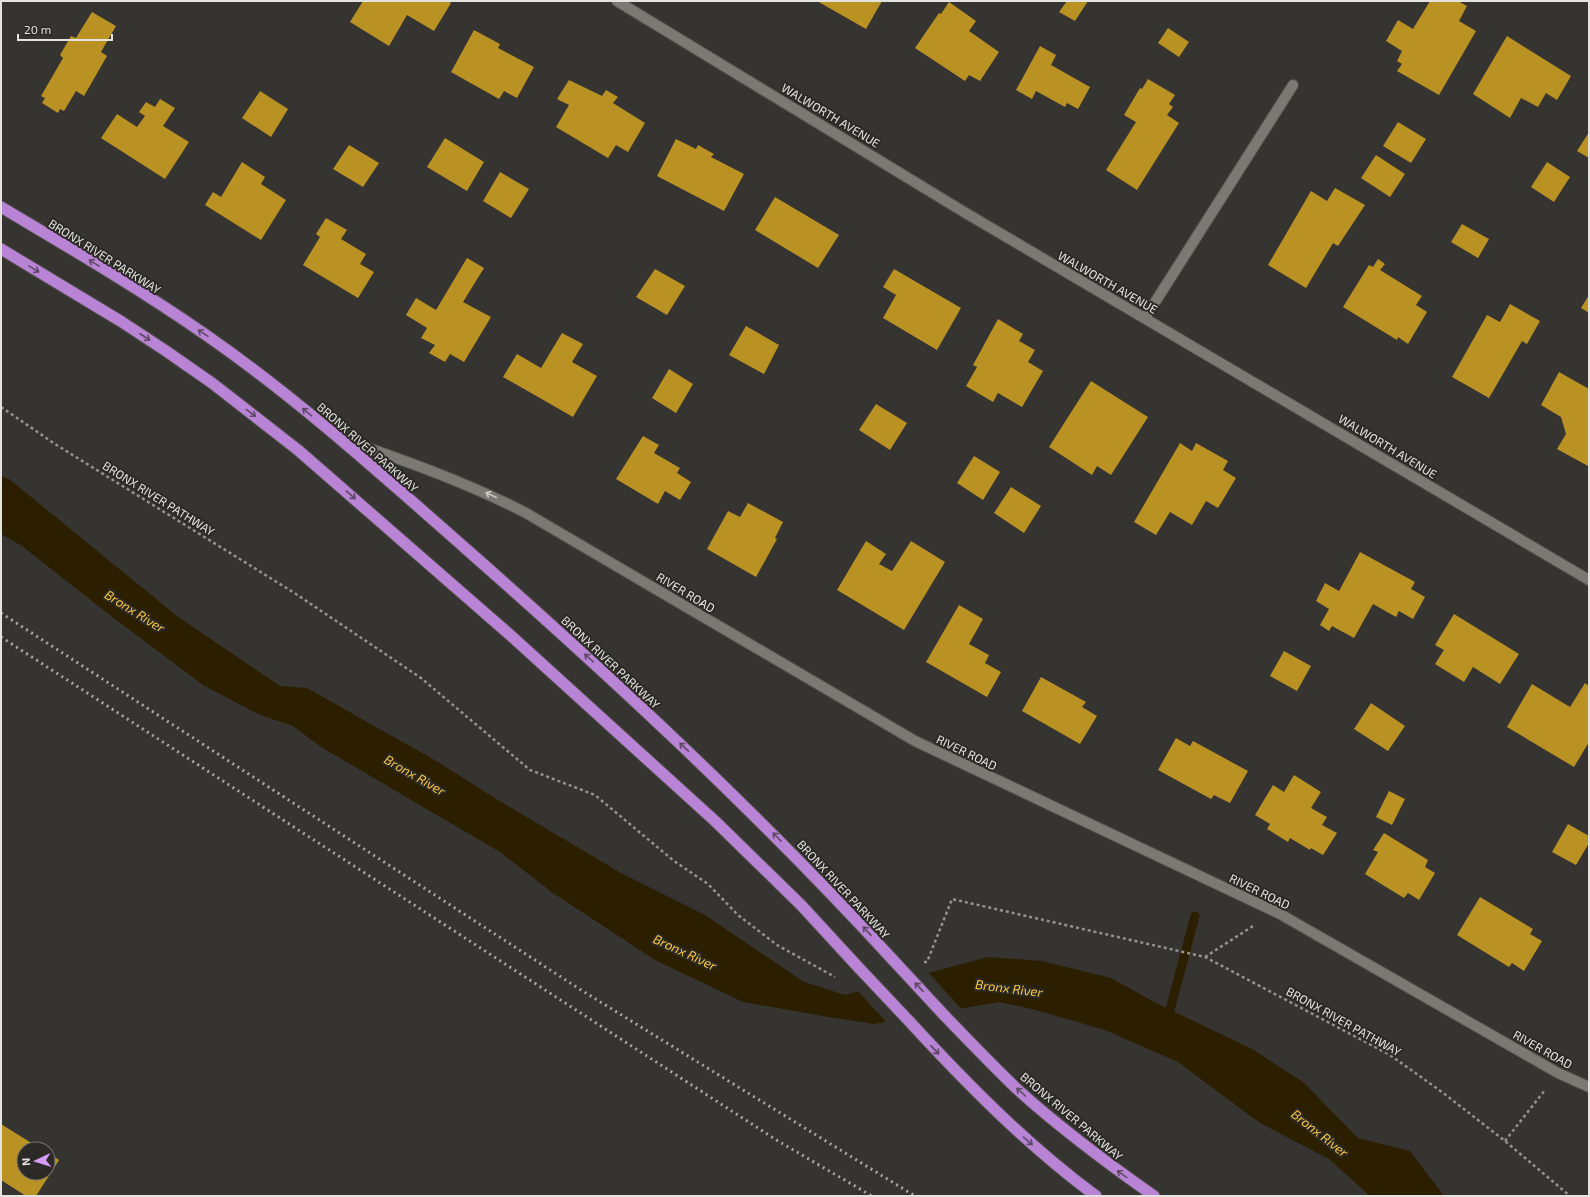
<svg xmlns="http://www.w3.org/2000/svg" width="1590" height="1197" font-family="'Exo 2',sans-serif">
<rect width="100%" height="100%" fill="#363430"/>
<!-- water -->
<path fill="#2c1f00" d="M 1,476 L 9,479 L 177,616 L 280,686 L 307,688 L 438,762 L 496,799 L 621,873 L 705,915 L 804,982 L 845,995 L 988,957 L 1042,961 L 1111,978 L 1156,1003 L 1252,1049 L 1303,1082 L 1358,1138 L 1410,1151 L 1444,1196 L 1370,1196 L 1329,1159 L 1260,1123 L 1178,1062 L 1105,1030 L 1032,1009 L 999,1002 L 874,1024 L 823,1016 L 743,1002 L 655,960 L 553,893 L 500,852 L 321,747 L 293,726 L 260,715 L 203,685 L 111,616 L 22,546 L 1,534 Z"/>
<!-- pier -->
<path fill="#363430" d="M 927,971 L 962,1010 L 887,1023 L 857,990 Z"/>
<g fill="none" stroke-linecap="round" stroke-linejoin="round">
<!-- stream -->
<path stroke="#2c1f00" stroke-width="9" d="M 1167,1021 L 1195,916"/>
</g>
<!-- building -->
<path fill="#ba9123" d="M 363,1 L 448,1 L 451,3 L 434,31 L 407,15 L 389,46 L 350,22 Z
M 817,1 L 882,1 L 866,29 Z
M 1067,1 L 1088,1 L 1075,21 L 1059,12 Z
M 1430,1 L 1458,1 L 1467,6 L 1459,21 L 1476,31 L 1439,95 L 1397,71 L 1402,64 L 1397,61 L 1402,51 L 1386,41 L 1398,20 L 1413,29 Z
M 949,2 L 976,21 L 969,31 L 999,52 L 980,81 L 969,75 L 965,81 L 915,48 L 939,13 L 941,14 Z
M 92,12 L 116,26 L 101,52 L 107,56 L 84,96 L 76,91 L 64,111 L 60,109 L 58,113 L 42,103 L 45,98 L 41,96 L 63,58 L 60,55 L 71,36 L 76,38 Z
M 1168,28 L 1189,42 L 1179,57 L 1158,43 Z
M 474,30 L 500,44 L 498,48 L 534,67 L 517,98 L 504,91 L 499,99 L 451,72 Z
M 1507,36 L 1571,76 L 1557,100 L 1546,93 L 1538,107 L 1521,98 L 1510,118 L 1473,94 Z
M 1040,46 L 1056,55 L 1051,65 L 1090,87 L 1078,109 L 1067,103 L 1065,107 L 1036,91 L 1032,99 L 1016,90 Z
M 1148,79 L 1175,95 L 1169,104 L 1173,107 L 1167,115 L 1179,123 L 1137,190 L 1106,170 L 1136,122 L 1124,115 L 1140,88 L 1142,89 Z
M 569,80 L 602,96 L 606,90 L 618,97 L 613,103 L 645,123 L 628,152 L 616,145 L 608,158 L 556,127 L 569,105 L 557,99 Z
M 260,91 L 288,109 L 271,137 L 242,118 Z
M 160,99 L 175,108 L 163,126 L 189,142 L 165,179 L 101,138 L 117,114 L 137,127 L 145,116 L 139,112 L 146,102 L 155,107 Z
M 1398,122 L 1426,139 L 1411,163 L 1383,146 Z
M 1589,132 L 1589,158 L 1577,151 Z
M 445,138 L 484,162 L 467,191 L 427,167 Z
M 676,139 L 696,149 L 698,145 L 714,154 L 711,157 L 744,174 L 724,211 L 657,176 Z
M 349,145 L 379,163 L 363,187 L 333,169 Z
M 1376,155 L 1405,174 L 1390,197 L 1361,178 Z
M 242,162 L 265,177 L 261,184 L 286,200 L 261,240 L 205,205 L 213,192 L 221,197 Z
M 1547,162 L 1570,177 L 1554,202 L 1531,187 Z
M 500,172 L 529,189 L 511,218 L 483,201 Z
M 1335,188 L 1365,205 L 1338,246 L 1333,243 L 1306,288 L 1268,265 L 1311,191 L 1327,201 Z
M 775,197 L 839,235 L 818,268 L 755,230 Z
M 326,218 L 347,230 L 341,239 L 366,254 L 360,264 L 374,272 L 358,298 L 303,265 L 320,237 L 316,234 Z
M 1462,224 L 1489,239 L 1478,258 L 1451,242 Z
M 467,258 L 484,268 L 463,302 L 491,317 L 464,362 L 450,354 L 445,362 L 429,353 L 435,345 L 421,338 L 427,328 L 406,315 L 416,298 L 436,310 Z
M 1378,259 L 1385,264 L 1380,270 L 1422,296 L 1416,305 L 1427,312 L 1408,344 L 1398,337 L 1397,340 L 1343,307 L 1369,265 L 1373,267 Z
M 655,269 L 685,286 L 667,315 L 636,297 Z
M 894,269 L 961,308 L 937,350 L 883,318 L 896,295 L 883,287 Z
M 1589,295 L 1589,313 L 1581,308 Z
M 1510,304 L 1540,321 L 1527,344 L 1522,341 L 1489,398 L 1452,377 L 1487,315 L 1500,322 Z
M 998,319 L 1023,334 L 1019,341 L 1035,350 L 1028,362 L 1043,371 L 1022,407 L 998,393 L 993,402 L 966,386 L 977,367 L 973,365 Z
M 746,326 L 779,345 L 764,374 L 729,355 Z
M 562,333 L 583,344 L 572,362 L 597,376 L 573,417 L 503,377 L 517,354 L 541,368 Z
M 669,369 L 693,384 L 676,413 L 652,398 Z
M 1559,372 L 1589,389 L 1588,466 L 1557,449 L 1566,434 L 1561,417 L 1541,405 Z
M 1091,381 L 1148,417 L 1111,475 L 1097,466 L 1092,475 L 1049,447 Z
M 876,404 L 907,423 L 890,450 L 859,430 Z
M 643,436 L 659,445 L 654,453 L 680,468 L 677,473 L 691,482 L 680,500 L 665,491 L 658,504 L 616,479 Z
M 1180,443 L 1192,451 L 1196,443 L 1228,461 L 1223,470 L 1236,478 L 1218,508 L 1206,501 L 1192,525 L 1170,512 L 1156,535 L 1134,522 Z
M 974,456 L 1000,472 L 983,500 L 957,483 Z
M 1011,487 L 1041,506 L 1024,533 L 994,513 Z
M 748,503 L 783,522 L 775,538 L 777,539 L 756,577 L 707,549 L 728,511 L 740,517 Z
M 866,541 L 886,554 L 879,564 L 892,571 L 911,541 L 945,562 L 904,630 L 837,590 Z
M 1360,552 L 1415,582 L 1411,589 L 1425,597 L 1413,619 L 1399,611 L 1396,617 L 1373,604 L 1354,638 L 1332,626 L 1329,631 L 1320,625 L 1329,609 L 1316,601 L 1325,583 L 1339,591 Z
M 959,605 L 983,619 L 969,644 L 989,655 L 985,663 L 1001,672 L 987,697 L 926,662 Z
M 1454,614 L 1519,654 L 1500,684 L 1473,667 L 1464,682 L 1435,664 L 1444,650 L 1435,645 Z
M 1284,651 L 1311,666 L 1297,691 L 1270,676 Z
M 1041,677 L 1086,702 L 1082,707 L 1097,716 L 1080,744 L 1022,711 Z
M 1585,683 L 1589,686 L 1589,742 L 1574,767 L 1507,727 L 1532,684 L 1570,707 Z
M 1371,703 L 1405,726 L 1388,751 L 1354,729 Z
M 1176,738 L 1190,746 L 1193,741 L 1248,771 L 1230,803 L 1214,795 L 1211,799 L 1158,770 Z
M 1294,775 L 1321,792 L 1311,808 L 1327,817 L 1322,825 L 1337,833 L 1323,855 L 1311,848 L 1310,850 L 1290,838 L 1288,842 L 1267,829 L 1270,824 L 1255,815 L 1273,785 L 1284,792 Z
M 1389,791 L 1405,799 L 1392,825 L 1376,817 Z
M 1568,824 L 1589,836 L 1589,843 L 1576,865 L 1552,852 Z
M 1384,833 L 1428,860 L 1425,867 L 1435,873 L 1419,900 L 1408,893 L 1404,898 L 1365,874 L 1378,852 L 1373,850 Z
M 1480,897 L 1533,929 L 1530,934 L 1542,941 L 1524,971 L 1512,963 L 1509,967 L 1457,935 Z
M 1,1124 L 41,1149 L 24,1149 L 24,1173 L 48,1173 L 48,1153 L 59,1160 L 36,1196 L 26,1196 L 1,1180 Z"/>
<g fill="none" stroke-linecap="round" stroke-linejoin="round">
<defs>
<path id="service" d="M 1145,318 L 1293,85"/>
<path id="minor" d="M 340,438 C 403,460 466,482 526,513 L 915,741 L 1280,914 L 1558,1073 L 1589,1087"/>
<path id="tertiary" d="M 617,1 L 964,212 L 1589,580"/>
<path id="trunk" d="M 1,207 C 70,248 140,289 206,335 C 298,399 381,474 465,548 C 614,679 759,814 893,960
M 1,249 L 122,322 L 166,351 L 212,383 L 298,450 L 509,634 L 715,821 L 801,905 L 859,968
M 944,1015 C 968,1040 992,1065 1017,1089 C 1060,1128 1107,1163 1154,1196
M 909,1021 C 967,1084 1027,1145 1096,1196"/>
</defs>
<!-- service casing -->
<use href="#service" stroke="#52504c" stroke-width="12"/>
<!-- minor casing -->
<use href="#minor" stroke="#52504c" stroke-width="12"/>
<!-- tertiary casing -->
<use href="#tertiary" stroke="#52504c" stroke-width="12"/>
<!-- trunk casing -->
<use href="#trunk" stroke="#52504c" stroke-width="13"/>
<!-- path -->
<path stroke="#95938f" stroke-width="2.5" stroke-dasharray="3 3" stroke-linecap="butt" d="M 1,407 L 55,444 L 296,594 L 421,678 L 530,770 L 595,795 L 674,861 L 708,884 L 738,915 L 777,945 L 835,977
M 1205,957 L 1253,926
M 924,962 L 927,962 L 952,899 L 1205,957 L 1390,1055 L 1442,1092 L 1505,1141 L 1570,1196
M 1505,1141 L 1545,1090"/>
<!-- service -->
<use href="#service" stroke="#7b7974" stroke-width="10"/>
<!-- minor -->
<use href="#minor" stroke="#7b7974" stroke-width="10"/>
<!-- tertiary -->
<use href="#tertiary" stroke="#7b7974" stroke-width="10"/>
<!-- trunk -->
<use href="#trunk" stroke="#ba84d6" stroke-width="11"/>
<!-- rail -->
<path stroke="#a9a7a4" stroke-width="3" stroke-dasharray="2 4" stroke-linecap="butt" d="M 1,613 L 581,990 L 915,1196
M 1,637 L 778,1141 L 872,1196"/>
<defs>
<path id="trunk-bridge" d="M 893,960 L 944,1015
M 859,968 L 909,1021"/>
</defs>
<!-- trunk-bridge casing -->
<use href="#trunk-bridge" stroke="#52504c" stroke-width="13" stroke-linecap="butt"/>
<!-- trunk-bridge -->
<use href="#trunk-bridge" stroke="#ba84d6" stroke-width="11"/>
</g>
<!-- one-way arrows -->
<defs><path id="oneway-shaft" d="M-6 0H5M1.5-3L5.5 0L1.5 3" fill="none" stroke-width="1.6" stroke-linecap="round" stroke-linejoin="round"/></defs>
<g stroke="#5e4a64">
<use href="#oneway-shaft" transform="translate(94 263) rotate(-148)"/>
<use href="#oneway-shaft" transform="translate(34 269) rotate(31)"/>
<use href="#oneway-shaft" transform="translate(203 333) rotate(-146)"/>
<use href="#oneway-shaft" transform="translate(145 337) rotate(33)"/>
<use href="#oneway-shaft" transform="translate(307 412) rotate(-140)"/>
<use href="#oneway-shaft" transform="translate(251 413) rotate(37)"/>
<use href="#oneway-shaft" transform="translate(351 495) rotate(41)"/>
<use href="#oneway-shaft" transform="translate(589 658) rotate(-138)"/>
<use href="#oneway-shaft" transform="translate(684 747) rotate(-137)"/>
<use href="#oneway-shaft" transform="translate(777 837) rotate(-135)"/>
<use href="#oneway-shaft" transform="translate(867 931) rotate(-133)"/>
<use href="#oneway-shaft" transform="translate(919 987) rotate(-133)"/>
<use href="#oneway-shaft" transform="translate(935 1050) rotate(47)"/>
<use href="#oneway-shaft" transform="translate(1021 1092) rotate(-138)"/>
<use href="#oneway-shaft" transform="translate(1028 1141) rotate(41)"/>
<use href="#oneway-shaft" transform="translate(1122 1174) rotate(-144)"/>
</g>
<use stroke="#cac8c5" href="#oneway-shaft" transform="translate(491 495) rotate(-155)"/>
<g text-anchor="middle" dominant-baseline="central" stroke-width="4" stroke-linejoin="round" paint-order="stroke">
<!-- street labels -->
<g font-size="12" fill="#e5e3e0" stroke="#2c2a26">
<text transform="translate(831 115) rotate(31)">WALWORTH AVENUE</text>
<text transform="translate(105 256) rotate(32)">BRONX RIVER PARKWAY</text>
<text transform="translate(1108 282) rotate(30)">WALWORTH AVENUE</text>
<text transform="translate(1388 446) rotate(31)">WALWORTH AVENUE</text>
<text transform="translate(368 447) rotate(41)">BRONX RIVER PARKWAY</text>
<text transform="translate(159 498) rotate(32)">BRONX RIVER PATHWAY</text>
<text transform="translate(686 592) rotate(31)">RIVER ROAD</text>
<text transform="translate(611 662) rotate(43)">BRONX RIVER PARKWAY</text>
<text transform="translate(967 752) rotate(26)">RIVER ROAD</text>
<text transform="translate(844 889) rotate(47)">BRONX RIVER PARKWAY</text>
<text transform="translate(1260 891) rotate(26)">RIVER ROAD</text>
<text transform="translate(1344 1021) rotate(29)">BRONX RIVER PATHWAY</text>
<text transform="translate(1543 1049) rotate(29)">RIVER ROAD</text>
<text transform="translate(1072 1116) rotate(40)">BRONX RIVER PARKWAY</text>
</g>
<!-- water labels -->
<g font-size="13" font-style="italic" fill="#fbc639" stroke="#2c2a26">
<text transform="translate(135 611) rotate(32)">Bronx River</text>
<text transform="translate(415 775) rotate(30)">Bronx River</text>
<text transform="translate(685 952) rotate(25)">Bronx River</text>
<text transform="translate(1009 988) rotate(7)">Bronx River</text>
<text transform="translate(1320 1133) rotate(38)">Bronx River</text>
</g>
</g>
<!-- border -->
<rect width="1590" height="1197" fill="none" stroke="#e5e3e0" stroke-width="4"/>
<!-- north arrow -->
<g transform="translate(36 1161) rotate(266)"><circle r="19" fill="#2c2a26" stroke="#767470"/>
<path d="M0-3L7 15L0 10L-7 15Z" fill="#d79bf9"/>
<text y="-6" font-size="11" font-weight="bold" text-anchor="middle" fill="#e5e3e0">N</text>
</g>
<!-- scale -->
<path d="M18 34v6h94v-6" fill="none" stroke="#e5e3e0" stroke-width="2"/>
<text x="24" y="34" font-size="12" fill="#e5e3e0" stroke="#2c2a26" stroke-width="3" paint-order="stroke">20 m</text>
</svg>
